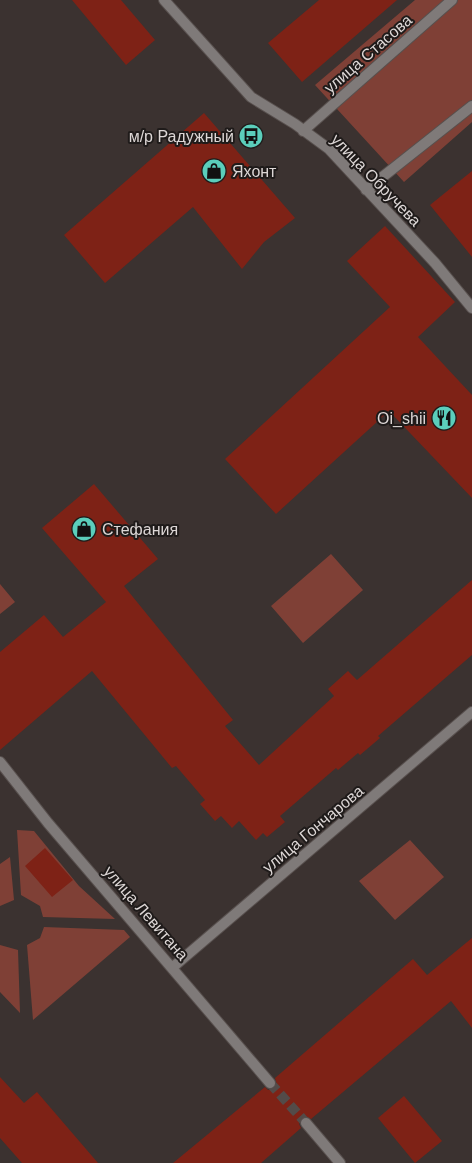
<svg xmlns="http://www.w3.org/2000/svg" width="472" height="1163" font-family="Helvetica,sans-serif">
<rect width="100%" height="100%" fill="#3b3230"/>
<!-- green -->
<path fill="#7f4036" d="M 415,0 L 472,0 L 472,122 L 404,182 L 315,85 Z
M 331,554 L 363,590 L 303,643 L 271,606 Z
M 0,584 L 15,602 L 0,614 Z
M 17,830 L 34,831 L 79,886 L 115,919 L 43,917 L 40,906 L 21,895 Z
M 410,840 L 444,877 L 395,920 L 359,881 Z
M 10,857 L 14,900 L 0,906 L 0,864 Z
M 44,927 L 124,930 L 130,937 L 33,1020 L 27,945 L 40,938 Z
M 0,945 L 18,950 L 20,1013 L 0,992 Z"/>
<!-- building -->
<path fill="#7e2216" d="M 72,0 L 121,0 L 155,40 L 126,65 Z
M 319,0 L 397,0 L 302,82 L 268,43 Z
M 204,113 L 295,218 L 264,242 L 242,269 L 193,207 L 105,283 L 64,235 Z
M 472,171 L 472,257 L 430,205 Z
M 385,226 L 455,302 L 418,337 L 472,395 L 472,498 L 389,411 L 276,514 L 225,459 L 390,307 L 347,261 Z
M 94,484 L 158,559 L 124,586 L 233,720 L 225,726 L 259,765 L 334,696 L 328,689 L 348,671 L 357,680 L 472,580 L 472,655 L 378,736 L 380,738 L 360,755 L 358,753 L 338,770 L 336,768 L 280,816 L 285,822 L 267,837 L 263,833 L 256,840 L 239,821 L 232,828 L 221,816 L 215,821 L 200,804 L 205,800 L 176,766 L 172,768 L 92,671 L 0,750 L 0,652 L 44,615 L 63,637 L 106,602 L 42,528 Z
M 45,848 L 73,880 L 52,897 L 25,866 Z
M 472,938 L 472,1028 L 451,1001 L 311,1119 L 305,1116 L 301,1118 L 299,1124 L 301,1128 L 261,1163 L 173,1163 L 265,1087 L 268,1090 L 274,1088 L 277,1085 L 275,1078 L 413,959 L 427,975 Z
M 0,1077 L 24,1103 L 37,1092 L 98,1163 L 22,1163 L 0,1138 Z
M 404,1096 L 442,1141 L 415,1163 L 378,1118 Z"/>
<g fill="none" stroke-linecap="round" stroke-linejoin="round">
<!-- street-tunnel -->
<path stroke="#534b49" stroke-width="10" stroke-dasharray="10 5" stroke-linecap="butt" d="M 270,1083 L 306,1123"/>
<defs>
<path id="street" d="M 164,0 L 251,97 L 295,124 L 329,149 L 435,263 L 472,308
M 303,131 L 452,0
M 366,190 L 472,106
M 0,762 L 48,823 L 270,1083
M 173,967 L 472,712
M 306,1123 L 340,1163"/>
</defs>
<!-- street casing -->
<use href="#street" stroke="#58504e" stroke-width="12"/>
<!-- street -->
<use href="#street" stroke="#7f7a79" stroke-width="10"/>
</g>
<!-- icons -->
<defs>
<symbol id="bus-disc" viewBox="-11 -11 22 22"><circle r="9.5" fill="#5bcebb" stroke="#1f1b1a"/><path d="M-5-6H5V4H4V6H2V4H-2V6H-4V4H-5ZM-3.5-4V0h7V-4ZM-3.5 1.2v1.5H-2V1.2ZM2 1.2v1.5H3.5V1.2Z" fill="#111"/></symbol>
<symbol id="shop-disc" viewBox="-11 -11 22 22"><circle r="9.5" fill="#5bcebb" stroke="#1f1b1a"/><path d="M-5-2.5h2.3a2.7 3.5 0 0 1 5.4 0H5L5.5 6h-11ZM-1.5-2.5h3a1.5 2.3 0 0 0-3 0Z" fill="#111"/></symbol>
<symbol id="restaurant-disc" viewBox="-11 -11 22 22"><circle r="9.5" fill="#5bcebb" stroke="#1f1b1a"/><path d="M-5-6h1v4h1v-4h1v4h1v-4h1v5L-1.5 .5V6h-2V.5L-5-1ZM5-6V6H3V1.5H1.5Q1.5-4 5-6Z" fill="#111"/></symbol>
</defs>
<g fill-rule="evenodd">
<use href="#bus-disc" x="237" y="122" width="28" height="28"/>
<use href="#shop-disc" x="200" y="157" width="28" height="28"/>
<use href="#restaurant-disc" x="430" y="404" width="28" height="28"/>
<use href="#shop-disc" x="70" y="515" width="28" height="28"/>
</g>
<g text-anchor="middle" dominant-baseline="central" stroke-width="4" stroke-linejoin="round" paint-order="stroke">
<!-- street labels -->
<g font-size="16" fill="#ddd7d6" stroke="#1f1b1a">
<text transform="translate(368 54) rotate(-41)">улица Стасова</text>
<text transform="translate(376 180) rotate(46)">улица Обручева</text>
<text transform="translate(313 829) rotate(-40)">улица Гончарова</text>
<text transform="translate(146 913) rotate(49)">улица Левитана</text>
</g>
<!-- poi labels -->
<g font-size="16" fill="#ddd7d6" stroke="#1f1b1a" text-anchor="end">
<text x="234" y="136">м/р Радужный</text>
<text x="232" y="171" text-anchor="start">Яхонт</text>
<text x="426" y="418">Oi_shii</text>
<text x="102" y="529" text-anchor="start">Стефания</text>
</g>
</g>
</svg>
